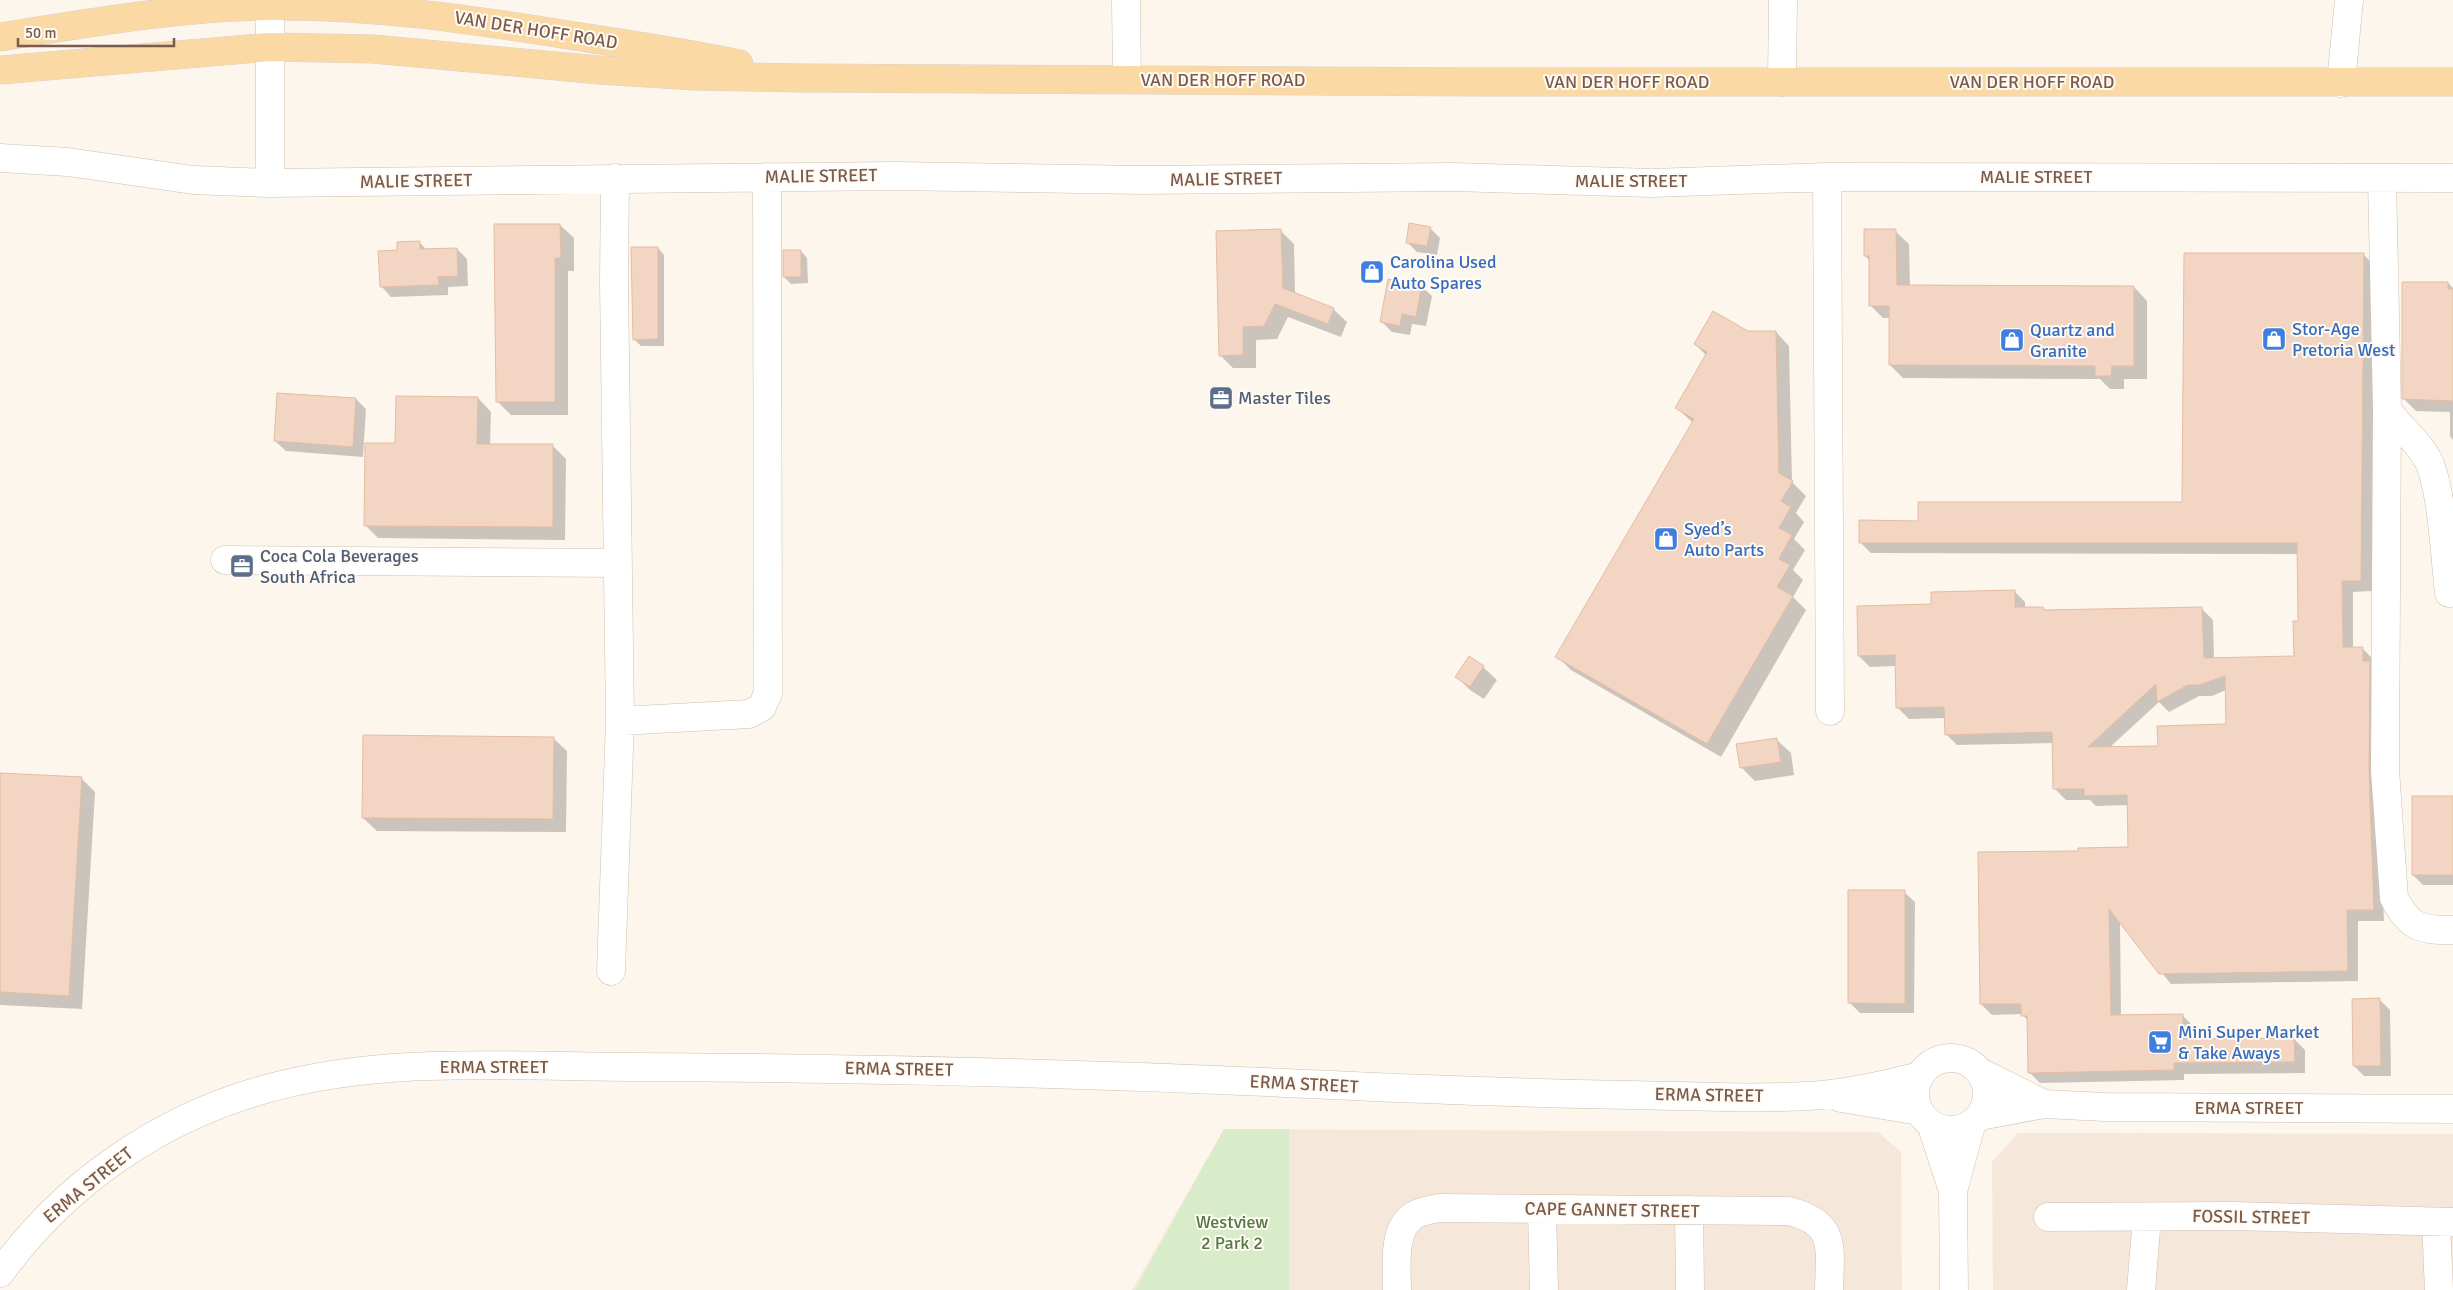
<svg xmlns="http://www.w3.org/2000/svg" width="2453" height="1290" font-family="Signika,sans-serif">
<rect width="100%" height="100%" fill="#fdf6ec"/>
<!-- residential -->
<path fill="#f5e8da" d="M 1224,1129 L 1878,1132 L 1901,1152 L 1902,1290 L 1132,1290 Z
M 2018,1133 L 2453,1134 L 2453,1290 L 1993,1290 L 1992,1162 Z"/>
<!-- green -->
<path fill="#d8ecc9" d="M 1224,1129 L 1289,1129 L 1289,1290 L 1135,1290 Z"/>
<!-- shadow -->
<path fill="#0003" fill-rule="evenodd" d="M 560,225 L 574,238 L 574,271 L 568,271 L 568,415 L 511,415 L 497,401 Z
M 1430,228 L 1440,238 L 1437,255 L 1417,252 L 1407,242 Z
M 1280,230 L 1294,244 L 1295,294 L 1333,309 L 1347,322 L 1341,337 L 1288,317 L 1277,339 L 1256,340 L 1256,368 L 1233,368 L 1220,355 Z
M 1895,231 L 1909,244 L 1910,286 L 2134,287 L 2147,301 L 2147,379 L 2124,379 L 2124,389 L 2110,389 L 2100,379 L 1903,378 L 1890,365 L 1890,318 L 1883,318 L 1870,305 L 1870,261 L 1865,256 Z
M 419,242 L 427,250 L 457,249 L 467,259 L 468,286 L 448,287 L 448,295 L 391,297 L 381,286 L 399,251 Z
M 658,248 L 664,255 L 664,346 L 641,346 L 634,339 Z
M 801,251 L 807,258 L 808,283 L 791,284 L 784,277 Z
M 2363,254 L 2374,265 L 2372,591 L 2353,592 L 2353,648 L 2362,648 L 2373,659 L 2384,921 L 2358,921 L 2358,981 L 2171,984 L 2120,921 L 2121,1016 L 2182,1015 L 2193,1026 L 2193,1040 L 2294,1039 L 2305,1050 L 2305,1073 L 2184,1074 L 2184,1080 L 2040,1083 L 2029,1072 L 2028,1021 L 2022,1014 L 1992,1015 L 1981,1004 L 2079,852 L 2130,848 L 2129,805 L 2096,806 L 2090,800 L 2066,800 L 2055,789 L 2054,743 L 1957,745 L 1946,734 L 1946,718 L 1909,719 L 1898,708 L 1896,666 L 1870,667 L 1859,656 L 1932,605 L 2014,591 L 2025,602 L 2025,608 L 2043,608 L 2046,611 L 2202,609 L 2213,620 L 2214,659 L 2295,657 L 2300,622 L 2299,554 L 1871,553 L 1860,542 L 1919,522 L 2183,504 ZM 2226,690 L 2227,726 L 2159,747 L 2109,748 L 2159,702 L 2169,712 L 2199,696 L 2212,696 Z
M 2448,283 L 2453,288 L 2453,440 L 2450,436 L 2450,412 L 2416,411 L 2404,399 Z
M 1421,286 L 1432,296 L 1426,326 L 1412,324 L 1410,335 L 1392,332 L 1382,322 Z
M 1776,332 L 1789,346 L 1792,482 L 1806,496 L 1796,513 L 1804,522 L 1794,539 L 1805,550 L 1793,570 L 1803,580 L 1793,597 L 1806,610 L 1721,757 L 1571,670 L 1557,656 L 1693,423 L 1677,408 L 1707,356 L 1695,344 L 1747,333 Z
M 478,398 L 491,412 L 490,445 L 553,446 L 566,459 L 565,540 L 378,538 L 365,525 Z
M 356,399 L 366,409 L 363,457 L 286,451 L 275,441 Z
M 1483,667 L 1497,680 L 1484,699 L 1470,690 L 1457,677 Z
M 553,738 L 567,751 L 566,832 L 377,831 L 363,818 Z
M 1777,740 L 1791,753 L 1794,775 L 1755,781 L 1741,767 Z
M 0,774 L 82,779 L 95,792 L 82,1009 L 0,1005 Z
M 2453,797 L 2453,885 L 2423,885 L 2413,875 Z
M 1904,892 L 1915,902 L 1914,1013 L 1860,1013 L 1850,1003 Z
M 2380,1000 L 2390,1010 L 2391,1076 L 2364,1076 L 2354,1066 Z"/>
<!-- building -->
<path fill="#f3d5c3" stroke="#e6bba3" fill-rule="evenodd" d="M 1409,223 L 1431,227 L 1427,246 L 1406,243 Z
M 494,224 L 560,224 L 561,258 L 555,258 L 555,402 L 496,402 Z
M 1281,229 L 1283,288 L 1334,308 L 1328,324 L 1275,304 L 1264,326 L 1243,327 L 1243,355 L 1219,356 L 1216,231 Z
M 1864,229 L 1896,229 L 1897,285 L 2134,286 L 2134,366 L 2112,366 L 2111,376 L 2095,376 L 2095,366 L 1889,365 L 1889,306 L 1869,306 L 1869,256 L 1864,256 Z
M 420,241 L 420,249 L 457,248 L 458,276 L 438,277 L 439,285 L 380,287 L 378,251 L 397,250 L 397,242 Z
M 631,247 L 658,247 L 658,339 L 633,340 Z
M 783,250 L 801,250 L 801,277 L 783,277 Z
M 2184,253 L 2364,253 L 2361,581 L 2342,581 L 2343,647 L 2363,647 L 2363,661 L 2370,661 L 2369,770 L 2374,910 L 2347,910 L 2348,971 L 2159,974 L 2109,909 L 2111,1015 L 2183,1014 L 2183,1039 L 2294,1038 L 2295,1062 L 2174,1063 L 2174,1070 L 2028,1073 L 2027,1016 L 2021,1016 L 2021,1004 L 1980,1004 L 1978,852 L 2078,851 L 2078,848 L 2128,847 L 2127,795 L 2084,796 L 2084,789 L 2053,789 L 2052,732 L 1945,735 L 1944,707 L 1896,708 L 1895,655 L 1858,656 L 1857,606 L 1931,604 L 1931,592 L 2015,590 L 2015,607 L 2043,607 L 2044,610 L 2202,607 L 2204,658 L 2294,656 L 2293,621 L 2298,621 L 2297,543 L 1859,543 L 1859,520 L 1918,521 L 1918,502 L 2182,502 ZM 2225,676 L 2226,724 L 2157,726 L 2158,746 L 2088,747 L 2156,684 L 2157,702 L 2188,685 L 2200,685 Z
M 1388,279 L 1422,285 L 1416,317 L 1402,314 L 1400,326 L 1380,322 Z
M 2402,282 L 2448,282 L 2448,289 L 2453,289 L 2453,401 L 2402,399 Z
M 1713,311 L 1748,331 L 1776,331 L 1779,473 L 1793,481 L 1781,501 L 1791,507 L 1779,528 L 1792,535 L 1779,559 L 1790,565 L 1777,587 L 1793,596 L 1707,744 L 1555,657 L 1694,419 L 1675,408 L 1707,352 L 1694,344 Z
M 277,393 L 356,398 L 353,447 L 274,441 Z
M 396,396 L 478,397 L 477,444 L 553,444 L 553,527 L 364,526 L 365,443 L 395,443 Z
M 1469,656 L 1484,666 L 1470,687 L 1455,677 Z
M 363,735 L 554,737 L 553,819 L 362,818 Z
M 1777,738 L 1781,762 L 1740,768 L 1736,744 Z
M 0,773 L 82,777 L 69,996 L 0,992 Z
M 2412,796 L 2453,796 L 2453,875 L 2412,875 Z
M 1848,890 L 1905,890 L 1905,1004 L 1848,1003 Z
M 2380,998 L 2381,1066 L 2353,1066 L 2352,999 Z"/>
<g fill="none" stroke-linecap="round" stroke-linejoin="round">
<defs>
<path id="minor" d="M 1126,0 L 1127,79
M 1782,82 L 1783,0
M 2341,83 L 2349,0
M 0,158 L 68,162 L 193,180 L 270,183 L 895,176 L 1142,180 L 1454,177 L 1652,183 L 1827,177 L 2453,178
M 1827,177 L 1830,711
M 2382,178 L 2387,409 L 2385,770 L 2394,898 C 2409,928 2421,930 2453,930
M 270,183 L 270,6
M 2387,409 C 2398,427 2418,440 2428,460 C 2442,488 2445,559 2449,593
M 225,560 L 618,563
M 620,721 L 749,714 L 762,707 L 768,693 L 767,177
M 611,971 L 620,721 L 614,283 L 615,178
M1915 1094a36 36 0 1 1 72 0a36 36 0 1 1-72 0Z
M 1980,1072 L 2044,1104
M 1841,1098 L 1919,1111
M 1980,1116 L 2044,1104 L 2105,1107 L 2453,1109
M 1931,1124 L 1953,1191
M 1542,1209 L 1544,1290
M 1689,1210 L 1690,1290
M 2048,1217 L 2232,1216 L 2453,1222
M 2436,1222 L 2439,1290
M 0,1273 C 65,1184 159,1118 266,1089 C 386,1055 520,1067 643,1067 C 873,1068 1103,1074 1332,1085 C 1432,1090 1532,1093 1632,1095 C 1695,1096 1759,1100 1822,1095 C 1855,1092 1887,1084 1920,1076
M 1397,1290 C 1397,1268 1392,1230 1413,1216 C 1420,1211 1431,1210 1439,1208 L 1789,1211 C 1837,1223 1830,1247 1829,1290
M 1954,1290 L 1953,1191 L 1971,1125
M 2141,1290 L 2147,1217"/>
<path id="major" d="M 0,37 C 89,23 180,7 271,6 C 371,5 469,19 568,35 C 625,44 683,52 739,64
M 0,70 L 270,47 L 373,49 L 599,70 L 695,76 L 802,78 L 1483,82 L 2453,82"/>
</defs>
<!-- minor casing -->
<use href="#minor" stroke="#d1beb0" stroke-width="29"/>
<!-- major casing -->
<use href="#major" stroke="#dad1cd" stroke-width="29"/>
<!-- minor -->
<use href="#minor" stroke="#fff" stroke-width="28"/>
<!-- major -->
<use href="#major" stroke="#fbd9a5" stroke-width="28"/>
</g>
<!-- icons -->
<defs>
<symbol id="shop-square" viewBox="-11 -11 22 22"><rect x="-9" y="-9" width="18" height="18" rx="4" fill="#3f7fe0" stroke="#fffaf3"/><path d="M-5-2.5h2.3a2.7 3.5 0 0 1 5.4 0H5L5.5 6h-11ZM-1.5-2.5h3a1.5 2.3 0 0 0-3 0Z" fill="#fff"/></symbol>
<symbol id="office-square" viewBox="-11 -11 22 22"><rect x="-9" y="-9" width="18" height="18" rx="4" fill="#5c6f8a" stroke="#fffaf3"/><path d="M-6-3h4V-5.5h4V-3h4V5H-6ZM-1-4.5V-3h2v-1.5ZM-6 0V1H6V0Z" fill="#fff"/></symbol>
<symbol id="supermarket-square" viewBox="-11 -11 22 22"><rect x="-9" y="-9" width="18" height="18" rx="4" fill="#3f7fe0" stroke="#fffaf3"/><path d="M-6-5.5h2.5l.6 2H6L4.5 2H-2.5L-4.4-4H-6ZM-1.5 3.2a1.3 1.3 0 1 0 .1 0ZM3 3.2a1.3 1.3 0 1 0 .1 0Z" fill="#fff"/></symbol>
</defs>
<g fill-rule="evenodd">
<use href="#shop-square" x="1358" y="258" width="28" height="28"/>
<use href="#shop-square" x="2260" y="325" width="28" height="28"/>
<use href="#shop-square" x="1998" y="326" width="28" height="28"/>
<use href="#office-square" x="1207" y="384" width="28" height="28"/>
<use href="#shop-square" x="1652" y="525" width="28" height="28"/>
<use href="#office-square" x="228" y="552" width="28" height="28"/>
<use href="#supermarket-square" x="2146" y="1028" width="28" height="28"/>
</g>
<g text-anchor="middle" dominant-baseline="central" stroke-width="4" stroke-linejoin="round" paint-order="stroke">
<!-- street labels -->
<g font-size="18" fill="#7a5c4d" stroke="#fffaf3">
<text transform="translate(536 30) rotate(9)">VAN DER HOFF ROAD</text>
<text x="1223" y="80">VAN DER HOFF ROAD</text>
<text x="1627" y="82">VAN DER HOFF ROAD</text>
<text x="2032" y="82">VAN DER HOFF ROAD</text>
<text transform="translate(821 176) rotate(-1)">MALIE STREET</text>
<text x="2036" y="177">MALIE STREET</text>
<text transform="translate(1226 179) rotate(-1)">MALIE STREET</text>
<text transform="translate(416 181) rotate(-1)">MALIE STREET</text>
<text x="1631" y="181">MALIE STREET</text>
<text x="494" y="1067">ERMA STREET</text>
<text transform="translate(899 1069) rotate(1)">ERMA STREET</text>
<text transform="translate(1304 1084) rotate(3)">ERMA STREET</text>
<text transform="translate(1709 1095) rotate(1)">ERMA STREET</text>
<text x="2249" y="1108">ERMA STREET</text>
<text transform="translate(88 1185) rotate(-39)">ERMA STREET</text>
<text transform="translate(1612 1210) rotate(1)">CAPE GANNET STREET</text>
<text transform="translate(2251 1217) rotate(1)">FOSSIL STREET</text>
</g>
<!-- shop labels -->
<g font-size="18" fill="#366cbe" stroke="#fffaf3" text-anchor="start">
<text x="1390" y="262">Carolina Used<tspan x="1390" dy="21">Auto Spares</tspan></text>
<text x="2292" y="329">Stor-Age<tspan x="2292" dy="21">Pretoria West</tspan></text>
<text x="2030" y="330">Quartz and<tspan x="2030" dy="21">Granite</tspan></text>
<text x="1684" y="529">Syed’s<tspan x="1684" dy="21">Auto Parts</tspan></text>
<text x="2178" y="1032">Mini Super Market<tspan x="2178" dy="21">&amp; Take Aways</tspan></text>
</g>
<!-- service labels -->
<g font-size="18" fill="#4e5e75" stroke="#fffaf3" text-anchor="start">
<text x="1238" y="398">Master Tiles</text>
<text x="260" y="556">Coca Cola Beverages<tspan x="260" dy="21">South Africa</tspan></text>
</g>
<!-- park labels -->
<g font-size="18" fill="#537a41" stroke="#fffaf3">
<text x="1232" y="1222">Westview<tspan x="1232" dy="21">2 Park 2</tspan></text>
</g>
</g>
<!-- scale -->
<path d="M18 38v8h156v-8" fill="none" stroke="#7a5c4d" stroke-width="2.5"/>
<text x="25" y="38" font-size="15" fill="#7a5c4d" stroke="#fffaf3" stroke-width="4" paint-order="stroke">50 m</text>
</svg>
